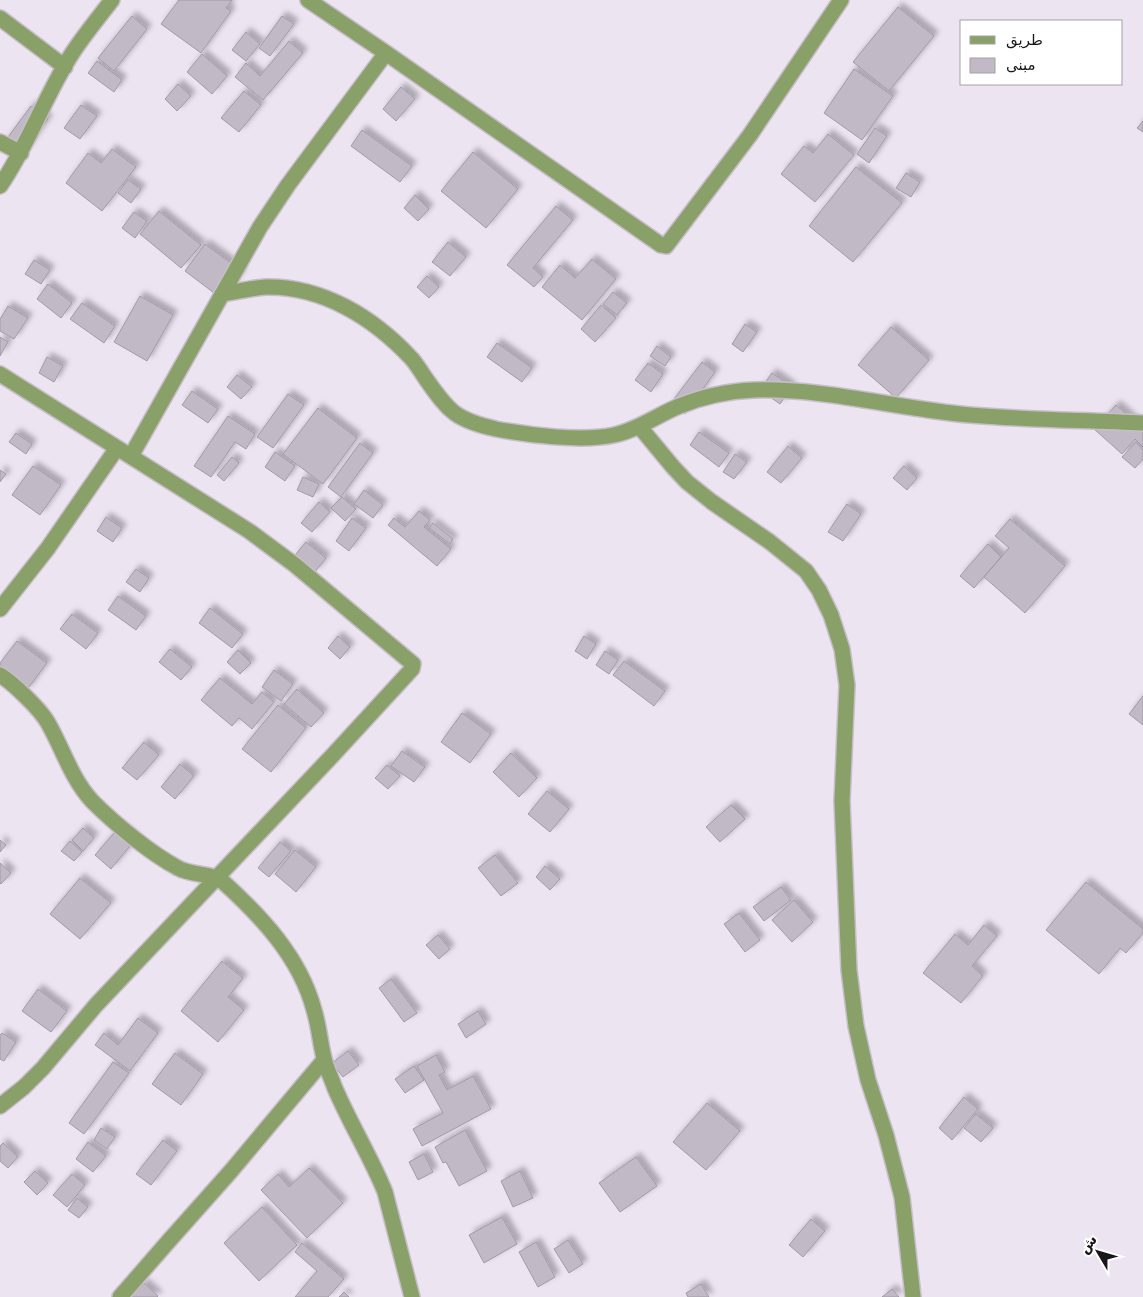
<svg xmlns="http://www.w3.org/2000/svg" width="1143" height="1297" font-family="'DejaVu Sans',Cairo,sans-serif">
<defs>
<filter id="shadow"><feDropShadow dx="4.5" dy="-4.5" stdDeviation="2.5" flood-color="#0004"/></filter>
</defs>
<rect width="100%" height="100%" fill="#ece4f1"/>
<!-- building -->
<path fill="#c1b9c5" stroke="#a29aa6" filter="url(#shadow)" d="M 179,0 L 232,0 L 226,8 L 231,11 L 201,53 L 161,24 Z
M 898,7 L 934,36 L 889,91 L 853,62 Z
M 132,16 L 147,29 L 114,71 L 98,58 Z
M 282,16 L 294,24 L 270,56 L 259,48 Z
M 246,32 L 260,44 L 246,61 L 232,50 Z
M 289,41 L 303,53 L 263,100 L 235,77 L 246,63 L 260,76 Z
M 202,54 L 227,76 L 212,94 L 187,72 Z
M 97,61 L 122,80 L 114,92 L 88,73 Z
M 854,69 L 893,96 L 862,140 L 824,113 Z
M 178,84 L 191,96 L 177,111 L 165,99 Z
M 401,87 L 415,99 L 396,121 L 383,109 Z
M 244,91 L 261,105 L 239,132 L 221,118 Z
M 81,105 L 97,116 L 80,139 L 64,128 Z
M 31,106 L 48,119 L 23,154 L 5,141 Z
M 1143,121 L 1143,132 L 1137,128 Z
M 875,128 L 887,136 L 869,163 L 857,154 Z
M 362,130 L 412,166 L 400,182 L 351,146 Z
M 828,134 L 854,155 L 815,202 L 781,174 L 804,146 L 813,153 Z
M 112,149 L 136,167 L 102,211 L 66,183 L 88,153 L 101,163 Z
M 473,152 L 518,189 L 486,228 L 441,191 Z
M 856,167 L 902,203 L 853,262 L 809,226 Z
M 906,173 L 920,182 L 911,197 L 896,188 Z
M 128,180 L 141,189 L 131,203 L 118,193 Z
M 415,195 L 429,209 L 418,221 L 404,208 Z
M 556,206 L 573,220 L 533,268 L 543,277 L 534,287 L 507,265 Z
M 159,211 L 201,245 L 181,268 L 140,234 Z
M 134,212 L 147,221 L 135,238 L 122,228 Z
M 448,242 L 466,257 L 450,276 L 432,262 Z
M 205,244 L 242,271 L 222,299 L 185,271 Z
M 592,259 L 616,279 L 582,320 L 542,287 L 560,265 L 575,278 Z
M 34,260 L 50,270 L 41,284 L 25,274 Z
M 427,276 L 439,287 L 429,298 L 417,287 Z
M 48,284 L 72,303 L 61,318 L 37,299 Z
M 613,292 L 627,303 L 617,315 L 603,304 Z
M 140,296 L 173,315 L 147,361 L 114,342 Z
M 82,303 L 115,326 L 104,343 L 70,319 Z
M 601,305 L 616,318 L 595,342 L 581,329 Z
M 8,306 L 28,318 L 14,339 L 0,331 L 0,319 Z
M 745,324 L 757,332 L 743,352 L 732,344 Z
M 891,327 L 929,360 L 896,398 L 858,365 Z
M 0,337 L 8,342 L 0,356 Z
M 497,343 L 532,368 L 522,382 L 487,357 Z
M 657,346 L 671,357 L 665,366 L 650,356 Z
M 47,357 L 63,366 L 54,382 L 39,373 Z
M 702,362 L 715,372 L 685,414 L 671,403 Z
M 648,363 L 663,374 L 651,392 L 635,380 Z
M 772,373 L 792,387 L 780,404 L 760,390 Z
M 237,375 L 252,387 L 241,399 L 227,387 Z
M 192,391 L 218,409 L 208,423 L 182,405 Z
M 288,394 L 304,405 L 273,448 L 257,437 Z
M 1116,405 L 1143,429 L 1143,447 L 1135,439 L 1122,454 L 1094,429 Z
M 318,408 L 357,438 L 323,484 L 283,454 Z
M 228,416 L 255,434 L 246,449 L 235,442 L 211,477 L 194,466 Z
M 699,432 L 729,453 L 719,467 L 690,445 Z
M 16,433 L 32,444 L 26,454 L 9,442 Z
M 1136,442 L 1143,450 L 1143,459 L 1135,468 L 1122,457 Z
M 360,443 L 373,453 L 341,497 L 328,487 Z
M 788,446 L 802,458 L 781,483 L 767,472 Z
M 275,452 L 295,466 L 285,481 L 265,467 Z
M 735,454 L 747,462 L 734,479 L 723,472 Z
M 232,457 L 239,463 L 224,481 L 217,475 Z
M 33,466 L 61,485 L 40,515 L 12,495 Z
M 904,466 L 917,478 L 907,490 L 893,478 Z
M 0,470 L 6,474 L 0,482 Z
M 303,477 L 319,484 L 313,497 L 297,490 Z
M 364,490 L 383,505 L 373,518 L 354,504 Z
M 342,497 L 356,509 L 345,521 L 331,508 Z
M 319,502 L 330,512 L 312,532 L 301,523 Z
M 847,504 L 861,514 L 843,541 L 828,532 Z
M 419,511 L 430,520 L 424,527 L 451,549 L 437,566 L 388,525 L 394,518 L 405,527 Z
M 106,517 L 122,528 L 113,542 L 97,531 Z
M 352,518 L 366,528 L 349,551 L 336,541 Z
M 1010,519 L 1065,566 L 1025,613 L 984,577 L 1009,548 L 995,536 Z
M 433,523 L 453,539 L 450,544 L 429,528 Z
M 306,542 L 326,558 L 315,572 L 295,555 Z
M 988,544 L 1001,557 L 974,588 L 960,576 Z
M 136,569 L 149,578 L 140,592 L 126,582 Z
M 118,596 L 146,616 L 136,630 L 108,610 Z
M 210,608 L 243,634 L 232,648 L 199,623 Z
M 72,614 L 98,633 L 86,649 L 60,629 Z
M 338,636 L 350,647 L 340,659 L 328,648 Z
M 584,636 L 596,644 L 587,659 L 575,651 Z
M 17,641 L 47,663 L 26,691 L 0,671 L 0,663 Z
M 170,649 L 192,667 L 181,680 L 159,662 Z
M 238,650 L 251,663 L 240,674 L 227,662 Z
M 605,651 L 618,660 L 609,674 L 596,665 Z
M 624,661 L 665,691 L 654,706 L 613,675 Z
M 274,670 L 293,684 L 281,701 L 262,687 Z
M 220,678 L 252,704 L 262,692 L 274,702 L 252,729 L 239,718 L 232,726 L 201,700 Z
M 297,689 L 324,713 L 311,727 L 284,704 Z
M 1143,696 L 1143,725 L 1129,714 Z
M 278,705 L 306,728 L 271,772 L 242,749 Z
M 462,713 L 491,734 L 470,763 L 441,742 Z
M 144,742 L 159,755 L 137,780 L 122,768 Z
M 402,751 L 425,767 L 414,782 L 391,766 Z
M 511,753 L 537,778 L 519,797 L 493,772 Z
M 180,764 L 194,776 L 175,799 L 161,787 Z
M 387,765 L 400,776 L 388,789 L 375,778 Z
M 547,791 L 569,809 L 550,832 L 528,814 Z
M 731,805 L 745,819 L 720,842 L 706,827 Z
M 119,827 L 135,840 L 111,869 L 95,855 Z
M 83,828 L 94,838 L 83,851 L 72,840 Z
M 0,840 L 6,845 L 0,852 Z
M 70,841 L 82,852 L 74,861 L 61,851 Z
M 280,842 L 291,851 L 269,877 L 258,868 Z
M 295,850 L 316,867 L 296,892 L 275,874 Z
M 495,855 L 518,883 L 501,896 L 478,868 Z
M 0,863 L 11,873 L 1,884 L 0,883 Z
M 545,866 L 560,879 L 550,890 L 536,877 Z
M 80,878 L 111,903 L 80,939 L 50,914 Z
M 1086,882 L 1143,929 L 1143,933 L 1126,953 L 1120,948 L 1099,974 L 1046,930 Z
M 781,887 L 791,900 L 764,921 L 753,907 Z
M 794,900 L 813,922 L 792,942 L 772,920 Z
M 739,913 L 760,940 L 745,952 L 724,924 Z
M 984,925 L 997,936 L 972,966 L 983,976 L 961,1003 L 923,973 L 955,934 L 968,945 Z
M 438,935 L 450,949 L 439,959 L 426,945 Z
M 222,961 L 243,978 L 228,997 L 244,1010 L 218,1042 L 181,1011 Z
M 391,979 L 417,1013 L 404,1022 L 379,988 Z
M 38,989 L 67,1011 L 51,1032 L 22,1011 Z
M 478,1011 L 486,1024 L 466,1038 L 458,1024 Z
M 138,1018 L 158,1033 L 130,1071 L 95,1045 L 104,1033 L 118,1045 Z
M 2,1033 L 16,1042 L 4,1061 L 0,1059 L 0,1035 Z
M 348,1051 L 359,1065 L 343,1077 L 332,1063 Z
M 175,1053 L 203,1074 L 181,1105 L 152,1084 Z
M 436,1055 L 445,1072 L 439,1075 L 447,1090 L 473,1076 L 491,1109 L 422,1146 L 413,1129 L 443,1113 L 417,1066 Z
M 113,1062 L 129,1073 L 84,1134 L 69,1123 Z
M 414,1066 L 424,1080 L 405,1093 L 395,1079 Z
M 964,1097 L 978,1109 L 952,1140 L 939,1128 Z
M 707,1103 L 740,1131 L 706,1170 L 673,1142 Z
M 976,1114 L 993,1128 L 981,1142 L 964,1128 Z
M 101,1128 L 115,1137 L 107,1149 L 94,1140 Z
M 465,1130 L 487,1171 L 459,1186 L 446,1162 L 443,1163 L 435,1147 Z
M 163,1140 L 177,1151 L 151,1185 L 136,1174 Z
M 88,1142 L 106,1156 L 93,1172 L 76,1159 Z
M 3,1143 L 18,1157 L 8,1168 L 0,1161 L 0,1146 Z
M 424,1154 L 433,1172 L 418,1180 L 409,1162 Z
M 636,1157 L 657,1186 L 620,1212 L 599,1183 Z
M 309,1168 L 343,1203 L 307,1238 L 261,1190 L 278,1174 L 289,1187 Z
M 35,1171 L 48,1183 L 37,1195 L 24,1182 Z
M 520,1171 L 533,1198 L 513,1207 L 501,1181 Z
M 72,1174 L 85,1185 L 67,1207 L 53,1195 Z
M 77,1198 L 88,1207 L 79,1218 L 68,1210 Z
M 262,1207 L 297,1245 L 259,1281 L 224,1243 Z
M 502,1217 L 517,1244 L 484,1263 L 469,1235 Z
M 811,1219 L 825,1231 L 803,1257 L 789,1245 Z
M 568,1240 L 583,1264 L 569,1273 L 554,1249 Z
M 536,1242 L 555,1277 L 538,1287 L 519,1252 Z
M 302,1243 L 344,1279 L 328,1297 L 295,1297 L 317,1271 L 295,1252 Z
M 144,1283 L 158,1296 L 157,1297 L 131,1297 Z
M 701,1284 L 709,1297 L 688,1297 L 686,1293 Z
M 892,1289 L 899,1297 L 882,1297 Z
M 344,1292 L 349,1297 L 339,1297 Z"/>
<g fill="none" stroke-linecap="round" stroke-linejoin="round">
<defs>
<path id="street" d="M 308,0 L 386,53 L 661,245 L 666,246 L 750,135 L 841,0
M 0,18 L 65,67
M 0,142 L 21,153
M 0,186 C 29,144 45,95 73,52 C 85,34 99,17 112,0
M 222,294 C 236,292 251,288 266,287 C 323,286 374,318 412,359 C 417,365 422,373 426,379 C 449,412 456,420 496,429 C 528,435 582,442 614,435 C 637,430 656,416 677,407 C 701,397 727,391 754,390 C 827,388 898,409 970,415 C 1027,420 1086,420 1143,423
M 0,374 L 249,531 L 295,565 L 413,664 L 412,669 L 332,756 L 96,1005 L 43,1068 L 24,1087 L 0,1106
M 639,426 L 673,467 L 687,482 L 712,502 L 770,542 L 806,571 L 819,590 L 831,615 L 842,649 L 847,685 L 842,801 L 849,970 L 856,1026 L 868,1080 L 886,1135 L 902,1197 L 913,1297
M 131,456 L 260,227 L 288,185 L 386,53
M 0,609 L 48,548 L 117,448
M 0,675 C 12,682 41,710 48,723 C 63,749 71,778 92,801 C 115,824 150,853 178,868 C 190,875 213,874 221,880 C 261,916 300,957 314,1010 C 319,1026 320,1042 324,1058 C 326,1068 331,1077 334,1086 C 349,1122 370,1155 385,1192 L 412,1297
M 120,1297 L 167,1243 L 231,1171 L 324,1060"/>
</defs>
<!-- street casing -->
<use href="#street" stroke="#c6bfca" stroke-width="18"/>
<!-- street -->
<use href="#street" stroke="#89a168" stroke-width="15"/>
</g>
<!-- legend -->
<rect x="960" y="20" width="162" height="65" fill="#ffffff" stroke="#a3a2a3"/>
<rect x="970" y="36" width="25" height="8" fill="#89a168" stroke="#a3a2a3"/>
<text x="1006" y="45" font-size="15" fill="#18161a">طريق</text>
<rect x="970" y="58" width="25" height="15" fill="#c1b9c5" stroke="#a3a2a3"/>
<text x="1006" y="70" font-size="15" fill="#18161a">مبنى</text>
<!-- north arrow -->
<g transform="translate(1098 1252) rotate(308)" stroke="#ffffff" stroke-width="4" paint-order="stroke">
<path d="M0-4L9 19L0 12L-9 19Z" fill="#18161a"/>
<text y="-8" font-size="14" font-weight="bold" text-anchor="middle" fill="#18161a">ش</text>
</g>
</svg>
